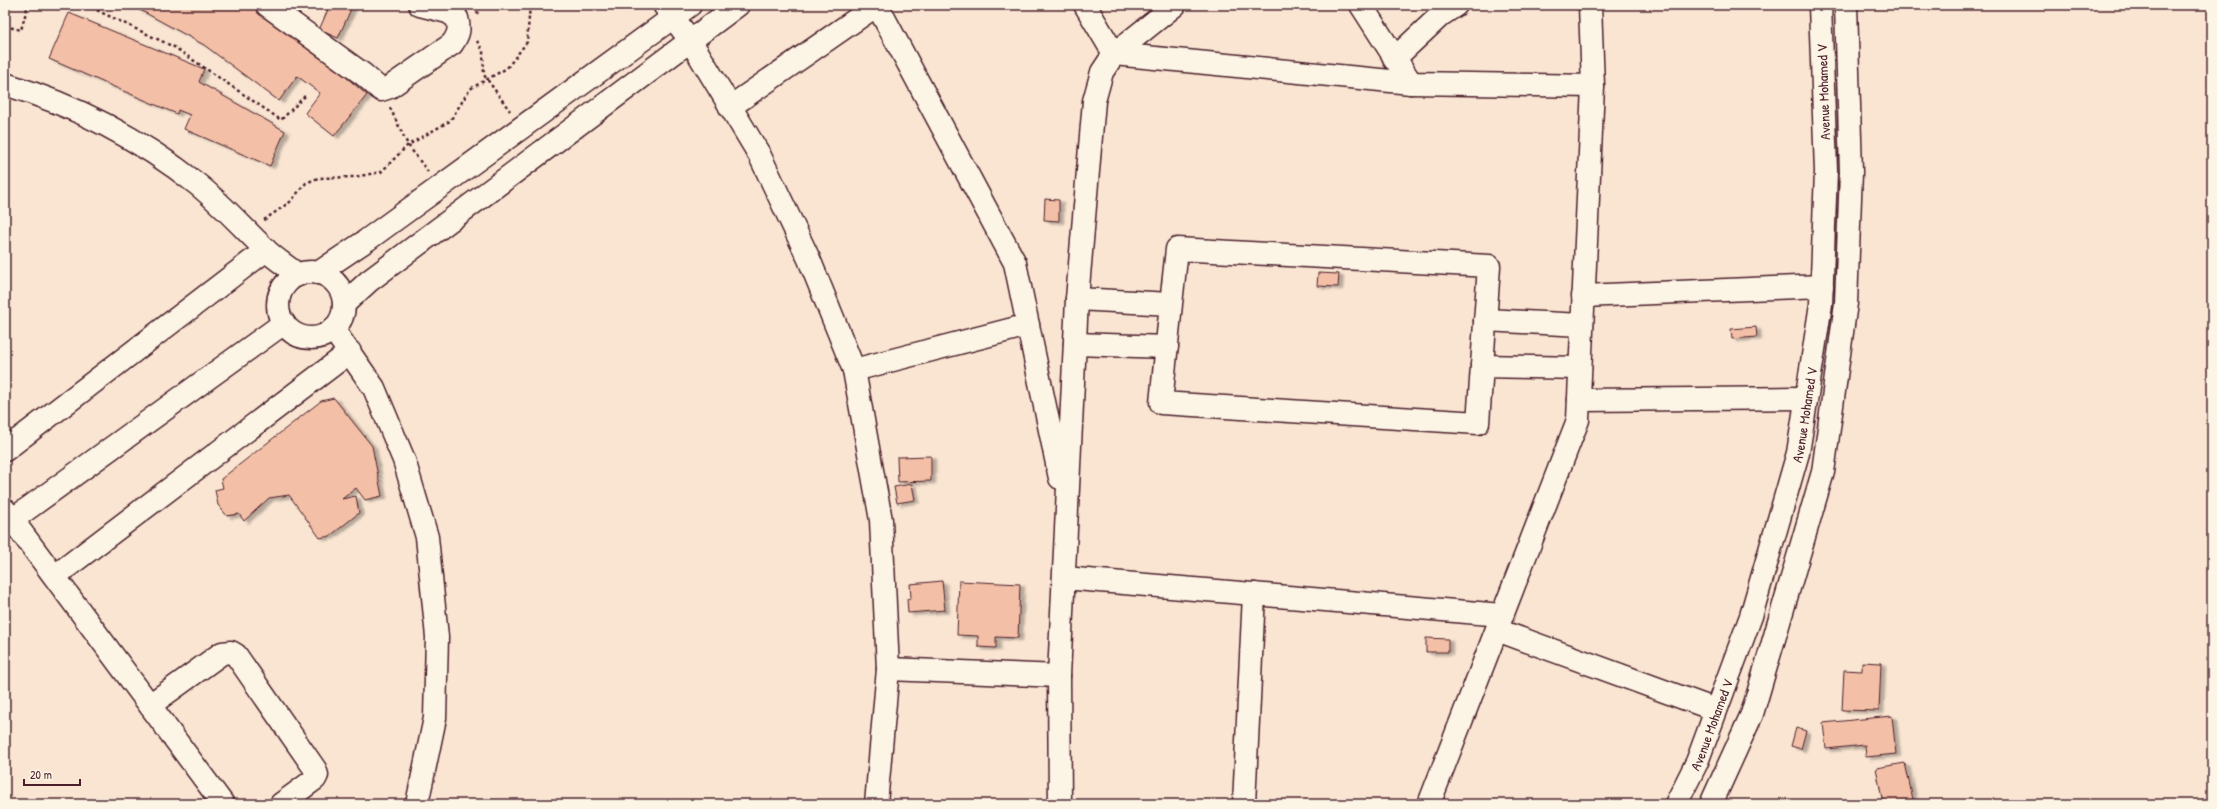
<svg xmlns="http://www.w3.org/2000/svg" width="2217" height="809" font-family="'Patrick Hand',sans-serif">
<defs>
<filter id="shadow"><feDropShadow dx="4.5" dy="2.5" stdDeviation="1" flood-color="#0004"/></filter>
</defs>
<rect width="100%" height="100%" fill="#f9e5d2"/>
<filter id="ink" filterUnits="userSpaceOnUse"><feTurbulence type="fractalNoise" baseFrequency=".025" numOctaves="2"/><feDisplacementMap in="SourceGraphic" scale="8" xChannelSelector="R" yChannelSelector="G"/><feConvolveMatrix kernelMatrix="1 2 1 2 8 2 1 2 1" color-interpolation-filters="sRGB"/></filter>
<g filter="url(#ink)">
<!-- building -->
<path fill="#f3bfa6" stroke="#4a1f2b" filter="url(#shadow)" d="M 131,5 L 256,5 L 311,47 L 367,95 L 334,136 L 305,113 L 320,93 L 297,76 L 279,101 L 204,45 Z
M 330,5 L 353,5 L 338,38 L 319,30 Z
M 69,13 L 204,69 L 199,82 L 285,131 L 270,166 L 184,129 L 190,115 L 178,110 L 177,114 L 49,59 Z
M 1045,199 L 1059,200 L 1059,221 L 1044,220 Z
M 1318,273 L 1339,274 L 1338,287 L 1317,286 Z
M 1756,327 L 1757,337 L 1732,339 L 1731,329 Z
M 334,398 L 372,446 L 382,496 L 365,500 L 356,488 L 342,499 L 356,496 L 359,513 L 330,536 L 320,538 L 289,495 L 269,498 L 244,521 L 239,514 L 227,516 L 218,505 L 215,490 L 223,488 L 221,479 L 321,401 Z
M 931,456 L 931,481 L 898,482 L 897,457 Z
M 912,484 L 915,500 L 897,503 L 894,487 Z
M 942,581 L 945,610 L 908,613 L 907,599 L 911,598 L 910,584 Z
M 959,581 L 1020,584 L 1018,638 L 996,637 L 996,648 L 978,647 L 978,636 L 957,635 Z
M 1426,638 L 1448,639 L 1448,652 L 1426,652 Z
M 1862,662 L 1881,663 L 1879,711 L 1842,710 L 1844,670 L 1862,671 Z
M 1892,716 L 1896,754 L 1866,757 L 1865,745 L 1826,749 L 1823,723 Z
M 1796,728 L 1806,731 L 1801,749 L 1791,746 Z
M 1905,763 L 1914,804 L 1883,804 L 1876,768 Z"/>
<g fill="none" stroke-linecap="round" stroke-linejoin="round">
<defs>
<g id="minor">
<path d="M 267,5 L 364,75 L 381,90 L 390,87 L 452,44 C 459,34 460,29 457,18 L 448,12 L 420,5"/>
<path d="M 664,5 L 690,40 L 759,154 L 809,259 L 854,370 L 881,520 L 888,669 L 876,804"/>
<path d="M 877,5 L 1015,263 L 1060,478"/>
<path d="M 1085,5 L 1114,54 L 1411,83 L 1593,86"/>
<path d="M 1361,5 L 1411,83"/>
<path d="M 1394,59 L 1441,15 L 1456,5"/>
<path d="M 5,84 C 74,105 140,139 197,184 C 222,204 242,227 265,249 C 275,259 287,266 298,275"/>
<path d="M 730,107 L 877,5"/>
<circle cx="311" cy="305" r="33"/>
<path d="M 318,273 L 367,240 L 690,5"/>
<path d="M 1583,296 L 1822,286"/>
<path d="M 1077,299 L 1171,304 L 1177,249 L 1489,266 L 1478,423 L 1161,403 L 1171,304"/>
<path d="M 344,304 L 369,281 L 738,5"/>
<path d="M 1485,320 L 1582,325"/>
<path d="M 333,329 L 374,388 L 404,460 L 427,537 L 437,637 L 435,718 L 417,804"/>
<path d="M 1075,344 L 1167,347"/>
<path d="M 1482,366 L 1580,368"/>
<path d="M 854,370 L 1028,325"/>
<path d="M 1579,400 L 1806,398"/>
<path d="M 5,450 L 266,250"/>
<path d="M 5,510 L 223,804"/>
<path d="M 12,520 L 284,323"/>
<path d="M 55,576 L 350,352"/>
<path d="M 1064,578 L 1502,615"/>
<path d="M 1497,630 L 1716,710"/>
<path d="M 888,669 L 1059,676"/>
<path d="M 150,705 L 222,653 L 231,652 L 236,655 L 315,769 L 317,775 L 315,779 L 281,804"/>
<path d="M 1060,804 L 1059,676 L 1077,299 L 1094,101 L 1102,72 L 1114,54 L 1175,5"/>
<path d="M 1244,804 L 1254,594"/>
<path d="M 1429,804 L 1578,420 L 1593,86 L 1590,5"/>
<path id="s1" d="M 1676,804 L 1697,762 L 1751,616 L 1798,453 L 1821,304 L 1826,171 L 1820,5"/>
<path d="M 1711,804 L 1752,714 L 1823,472 L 1846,303 L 1851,172 L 1846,5"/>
</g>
</defs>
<!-- minor casing -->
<use href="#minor" stroke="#4a1f2b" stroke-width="25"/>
<!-- path -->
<path stroke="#4a1f2b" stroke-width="2.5" stroke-dasharray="3 3" stroke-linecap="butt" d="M 86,5 L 174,47 L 281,120 L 305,96
M 477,14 L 480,5
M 5,26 L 21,30 L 28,5
M 477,41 L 483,51 L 484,75 L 510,111
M 390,108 L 408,145 L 428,172
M 264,220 L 290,202 L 306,183 L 318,178 L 354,177 L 381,172 L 408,145 L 450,121 L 470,89 L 507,68 L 527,42 L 530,5"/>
<!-- minor -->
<use href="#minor" stroke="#fcf5e5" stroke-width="22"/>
</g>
</g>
<g text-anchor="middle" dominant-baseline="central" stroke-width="3" stroke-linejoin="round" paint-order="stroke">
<!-- street labels -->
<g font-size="14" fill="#4a1f2b" stroke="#fcf5e5">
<text transform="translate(1823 92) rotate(-92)">Avenue Mohamed V</text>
<text stroke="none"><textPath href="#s1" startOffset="411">Avenue Mohamed V</textPath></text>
<text stroke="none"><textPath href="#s1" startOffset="87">Avenue Mohamed V</textPath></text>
</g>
</g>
<!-- margin -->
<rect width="2217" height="809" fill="none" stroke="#fcf5e5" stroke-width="20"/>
<rect x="10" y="10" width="2197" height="789" fill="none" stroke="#4a1f2b" stroke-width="1.5" filter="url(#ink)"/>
<!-- scale -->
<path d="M24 779v6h56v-6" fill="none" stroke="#4a1f2b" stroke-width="2"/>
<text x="30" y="779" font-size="12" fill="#4a1f2b" stroke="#fcf5e5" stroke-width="3" paint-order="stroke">20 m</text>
</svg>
